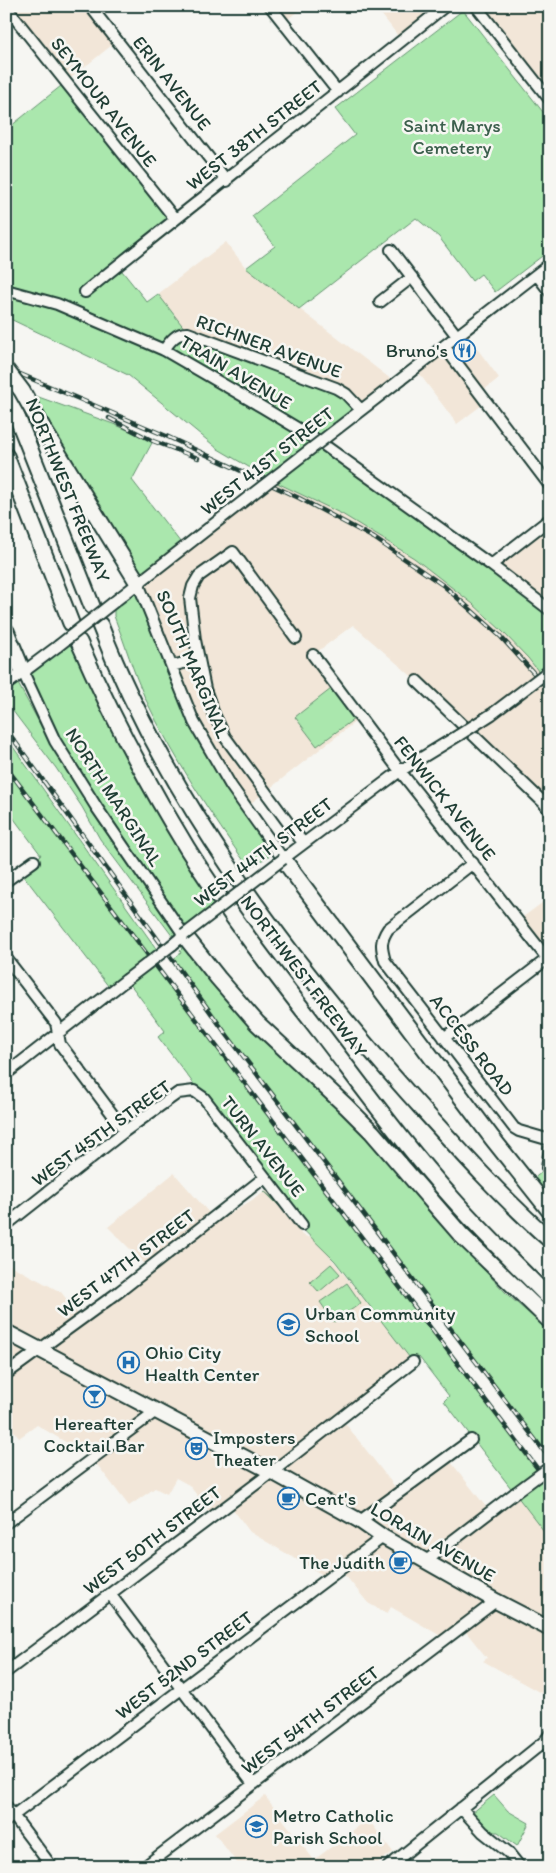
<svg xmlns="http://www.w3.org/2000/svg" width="556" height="1873" font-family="Itim,sans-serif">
<rect width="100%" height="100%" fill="#f6f6f2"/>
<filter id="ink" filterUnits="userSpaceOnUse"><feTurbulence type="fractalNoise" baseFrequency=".02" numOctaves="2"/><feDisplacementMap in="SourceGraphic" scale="10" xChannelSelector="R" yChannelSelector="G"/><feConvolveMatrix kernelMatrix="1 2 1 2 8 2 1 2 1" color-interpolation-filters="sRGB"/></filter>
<g filter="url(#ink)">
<!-- built -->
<path fill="#f2e6d8" d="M 6,6 L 90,6 L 117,41 L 66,82 Z
M 270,6 L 304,6 L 283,23 Z
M 375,6 L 445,6 L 402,41 Z
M 476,6 L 550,6 L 550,100 Z
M 226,242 L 246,268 L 396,383 L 361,410 L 188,333 L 158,294 Z
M 464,331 L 499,378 L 480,393 L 486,402 L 457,424 L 415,368 Z
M 271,480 L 342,514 L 414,558 L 473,604 L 502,631 L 528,658 L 542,676 L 550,670 L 550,812 L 417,681 L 353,625 L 313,655 L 360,718 L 246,807 L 194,722 L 138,583 Z
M 545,522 L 550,529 L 550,610 L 491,565 Z
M 550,897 L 550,962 L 519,920 Z
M 174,1173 L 217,1222 L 268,1190 L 302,1235 L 317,1240 L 413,1362 L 341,1418 L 399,1492 L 447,1457 L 490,1512 L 515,1493 L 550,1539 L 550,1698 L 483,1661 L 487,1658 L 462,1627 L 446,1639 L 391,1607 L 387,1614 L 368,1603 L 340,1569 L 328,1578 L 250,1532 L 229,1504 L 213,1516 L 189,1485 L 176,1478 L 167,1494 L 155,1488 L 129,1506 L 92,1458 L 37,1425 L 19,1438 L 6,1421 L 6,1263 L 61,1292 L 82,1319 L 149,1268 L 108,1227 Z
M 265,1796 L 314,1860 L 368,1819 L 393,1852 L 372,1867 L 240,1867 L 215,1834 Z"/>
<!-- green -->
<path fill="#aae7ad" stroke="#649270" d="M 463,10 L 550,121 L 550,250 L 495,292 L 481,274 L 472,281 L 439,237 L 416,218 L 299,309 L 246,268 L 275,246 L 252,216 L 355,135 L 335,109 Z
M 66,82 L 175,219 L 118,266 L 147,302 L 158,294 L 188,333 L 331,387 L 361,410 L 319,443 L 550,610 L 550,670 L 542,676 L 528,658 L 502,631 L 473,604 L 414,558 L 342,514 L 271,480 L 218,449 L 128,375 L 6,317 L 6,130 Z
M 22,391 L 116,425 L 153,441 L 132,480 L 184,547 L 138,583 L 194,722 L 277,851 L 249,868 C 211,815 173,757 145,698 C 133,672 125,643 114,616 L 114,602 L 138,583 Z
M 76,632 L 89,664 L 225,904 L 184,935 L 97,808 L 23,672 Z
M 6,662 L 11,665 L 10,669 L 58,757 L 87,799 L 114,845 L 141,882 L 155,898 L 249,1026 L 327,1097 L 369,1140 L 434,1218 L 509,1296 L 550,1332 L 550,1456 L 548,1457 L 224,1031 L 172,960 L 181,953 L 180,951 L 182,949 L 100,839 L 82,807 L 56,768 L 6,702 L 6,697 L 13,691 L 6,678 Z
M 331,689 L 354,719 L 317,746 L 295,717 Z
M 6,737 L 160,954 L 152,961 L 550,1485 L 550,1539 L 444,1401 L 449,1396 L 419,1357 L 413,1362 L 335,1261 L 263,1190 L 299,1222 L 158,1037 L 165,1031 L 127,980 L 112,991 L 20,871 L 41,855 L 6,808 Z
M 542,1172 L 550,1181 L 550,1211 L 528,1183 Z
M 331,1264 L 340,1274 L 319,1292 L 310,1282 Z
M 347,1283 L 361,1303 L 334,1322 L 320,1302 Z
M 494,1795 L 508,1811 L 529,1823 L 517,1846 L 498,1832 L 488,1832 L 472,1813 Z"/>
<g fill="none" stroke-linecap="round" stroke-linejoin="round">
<defs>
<path id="minor" d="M 90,6 L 227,181
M 270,6 L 338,92
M 476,6 L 550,100
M 6,7 L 175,219
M 391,250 L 457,336
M 537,275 L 550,292
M 6,290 L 57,304 L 164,350 L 262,407 L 317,440 L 491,565 L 550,610
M 85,292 C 204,195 326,102 445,6
M 380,302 L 412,277
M 444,346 L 550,486
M 164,350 C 170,341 177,332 188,333 L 336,388 L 346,394 L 361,410
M 338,428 L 550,264
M 491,565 L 550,519
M 138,583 L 194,722 L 231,786 L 283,859 L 400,771 L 459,735
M 114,602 L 250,496
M 296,638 L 233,552 L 199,576 L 193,586 L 190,598 L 195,640 L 205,689 L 214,714 L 225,737 L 303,843
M 313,655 L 400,771 L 550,962
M 172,666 L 199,659
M 23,672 L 55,741 L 97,808 L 184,935 L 172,945
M 417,681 L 544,803 L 550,812
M 6,685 L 58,646
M 473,863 L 388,929 C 380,941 381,947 385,961 L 514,1128 L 519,1131 L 550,1140
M 6,881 L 34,861
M 6,958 L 56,1023 L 60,1044 L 125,1131
M 444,1038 L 547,959
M 6,1074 L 126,980
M 547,1168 L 550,1147
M 6,1225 L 125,1131 L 178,1093 L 194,1091 L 204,1098 L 302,1225
M 6,1374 L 120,1291 L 265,1177
M 360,1521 L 471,1440
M 6,1523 L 156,1411
M 426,1561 L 515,1493
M 110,1594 L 253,1784
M 6,1672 L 272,1472 L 413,1362
M 6,1806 L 52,1867
M 461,1808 L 483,1832 L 508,1852 L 520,1867
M 6,1821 L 383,1537
M 144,1867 L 496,1601
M 388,1867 L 545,1741 L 550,1734"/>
<path id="major" d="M 6,1332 L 272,1472 L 360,1521 L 383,1537 L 496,1601 L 550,1629"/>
<path id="highway" d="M 6,389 L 92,606
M 45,432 L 138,583
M 6,456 L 71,623
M 100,625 C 166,797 287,957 408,1093 C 454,1144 499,1195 550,1240
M 6,631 L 23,672
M 79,642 C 110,713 146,781 187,848 C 227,912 274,973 321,1033 C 364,1089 406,1147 453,1199 C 484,1234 518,1266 550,1299
M 283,859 L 492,1138 L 550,1211
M 184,935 L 218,978 L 257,1023 L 346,1106 L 372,1132 L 461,1235 L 550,1321"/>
</defs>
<!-- minor casing -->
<use href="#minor" stroke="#1f3d34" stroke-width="14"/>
<!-- major casing -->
<use href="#major" stroke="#1f3d34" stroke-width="18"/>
<!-- highway casing -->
<use href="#highway" stroke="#1f3d34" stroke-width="19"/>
<!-- minor -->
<use href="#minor" stroke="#f6f6f2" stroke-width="10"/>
<!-- major -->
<use href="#major" stroke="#f6f6f2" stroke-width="14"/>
<!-- highway -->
<use href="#highway" stroke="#f6f6f2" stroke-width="15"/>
<defs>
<path id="rail" d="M 6,368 L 164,435 L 299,498 L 374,538 L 444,586 L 471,610 L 500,636 L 550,691
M 109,418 L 153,441 L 198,458
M 6,729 L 224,1031 L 550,1459
M 6,767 L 230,1064 L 550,1485"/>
</defs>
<!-- rail casing -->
<use href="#rail" stroke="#1f3d34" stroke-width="4.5"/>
<!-- rail -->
<use href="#rail" stroke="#f6f6f2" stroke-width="2.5" stroke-dasharray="8" stroke-linecap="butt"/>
<defs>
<path id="minor-bridge" d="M 250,496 L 338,428
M 58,646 L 114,602
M 459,735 L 492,714 L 550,670
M 184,935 L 283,859
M 126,980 L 172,945
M 515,1493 L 550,1467"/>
<path id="highway-bridge" d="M 6,370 L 22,391 L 45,432"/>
</defs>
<!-- minor-bridge casing -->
<use href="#minor-bridge" stroke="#1f3d34" stroke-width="14" stroke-linecap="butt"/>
<!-- highway-bridge casing -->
<use href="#highway-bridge" stroke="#1f3d34" stroke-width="19" stroke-linecap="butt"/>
<!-- minor-bridge -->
<use href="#minor-bridge" stroke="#f6f6f2" stroke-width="10"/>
<!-- highway-bridge -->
<use href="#highway-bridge" stroke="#f6f6f2" stroke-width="15"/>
</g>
</g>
<!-- icons -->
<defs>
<symbol id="restaurant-ring" viewBox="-11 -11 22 22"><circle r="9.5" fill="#f6f6f2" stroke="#1f6fb2" stroke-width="1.5"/><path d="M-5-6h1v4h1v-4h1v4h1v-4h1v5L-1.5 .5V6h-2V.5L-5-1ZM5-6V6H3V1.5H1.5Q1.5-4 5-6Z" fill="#1f6fb2"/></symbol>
<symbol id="school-ring" viewBox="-11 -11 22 22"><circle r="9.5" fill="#f6f6f2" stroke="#1f6fb2" stroke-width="1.5"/><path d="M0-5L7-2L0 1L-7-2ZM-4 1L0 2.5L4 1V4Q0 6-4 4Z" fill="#1f6fb2"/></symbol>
<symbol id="hospital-ring" viewBox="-11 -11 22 22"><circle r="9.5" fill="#f6f6f2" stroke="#1f6fb2" stroke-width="1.5"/><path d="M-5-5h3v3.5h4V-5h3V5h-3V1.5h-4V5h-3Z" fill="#1f6fb2"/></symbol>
<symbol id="bar-ring" viewBox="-11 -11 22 22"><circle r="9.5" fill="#f6f6f2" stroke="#1f6fb2" stroke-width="1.5"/><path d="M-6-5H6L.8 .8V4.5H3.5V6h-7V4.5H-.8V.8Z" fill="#1f6fb2"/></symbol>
<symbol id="theatre-ring" viewBox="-11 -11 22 22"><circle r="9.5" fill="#f6f6f2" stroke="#1f6fb2" stroke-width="1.5"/><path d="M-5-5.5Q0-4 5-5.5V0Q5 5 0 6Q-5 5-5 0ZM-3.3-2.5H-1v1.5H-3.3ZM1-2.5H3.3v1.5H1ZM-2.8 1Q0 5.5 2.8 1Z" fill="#1f6fb2"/></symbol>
<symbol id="cafe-ring" viewBox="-11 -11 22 22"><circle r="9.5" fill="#f6f6f2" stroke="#1f6fb2" stroke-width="1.5"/><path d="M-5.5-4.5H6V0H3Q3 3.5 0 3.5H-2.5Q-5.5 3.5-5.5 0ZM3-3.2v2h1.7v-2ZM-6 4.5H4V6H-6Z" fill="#1f6fb2"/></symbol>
</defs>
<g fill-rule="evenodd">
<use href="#restaurant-ring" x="452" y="338" width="25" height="25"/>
<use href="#school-ring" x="276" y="1312" width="25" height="25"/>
<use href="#hospital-ring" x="116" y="1350" width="25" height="25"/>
<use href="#bar-ring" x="82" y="1384" width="25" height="25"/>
<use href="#theatre-ring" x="184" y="1436" width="25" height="25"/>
<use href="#cafe-ring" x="276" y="1486" width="25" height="25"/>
<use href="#cafe-ring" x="388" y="1550" width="25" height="25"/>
<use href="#school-ring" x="244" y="1814" width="25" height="25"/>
</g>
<g text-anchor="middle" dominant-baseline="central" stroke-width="5" stroke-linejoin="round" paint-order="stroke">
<!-- street labels -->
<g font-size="19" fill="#1f3d34" stroke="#f6f6f2">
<text transform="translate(172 83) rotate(52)">ERIN AVENUE</text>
<text transform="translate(104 102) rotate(52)">SEYMOUR AVENUE</text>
<text transform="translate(254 135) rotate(-38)">WEST 38TH STREET</text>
<text transform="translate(269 346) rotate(20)">RICHNER AVENUE</text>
<text transform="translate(236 372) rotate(31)">TRAIN AVENUE</text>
<text transform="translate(267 461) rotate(-38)">WEST 41ST STREET</text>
<text transform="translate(68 490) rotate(68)">NORTHWEST FREEWAY</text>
<text transform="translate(193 664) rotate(67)">SOUTH MARGINAL</text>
<text transform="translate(114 797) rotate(57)">NORTH MARGINAL</text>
<text transform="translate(445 798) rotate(52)">FENWICK AVENUE</text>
<text transform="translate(263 852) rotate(-37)">WEST 44TH STREET</text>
<text transform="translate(304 976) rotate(53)">NORTHWEST FREEWAY</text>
<text transform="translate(472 1045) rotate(52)">ACCESS ROAD</text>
<text transform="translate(101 1133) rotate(-36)">WEST 45TH STREET</text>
<text transform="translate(263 1146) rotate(52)">TURN AVENUE</text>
<text transform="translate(126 1263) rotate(-37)">WEST 47TH STREET</text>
<text transform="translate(152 1540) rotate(-37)">WEST 50TH STREET</text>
<text transform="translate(433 1542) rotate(30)">LORAIN AVENUE</text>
<text transform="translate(184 1665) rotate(-37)">WEST 52ND STREET</text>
<text transform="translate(310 1720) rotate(-37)">WEST 54TH STREET</text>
</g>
<!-- park labels -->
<g font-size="19" fill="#3b5f4c" stroke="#f6f6f2">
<text x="452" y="125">Saint Marys<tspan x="452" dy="22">Cemetery</tspan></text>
</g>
<!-- poi labels -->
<g font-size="19" fill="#1f3d34" stroke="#f6f6f2" text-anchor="start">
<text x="448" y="350" text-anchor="end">Bruno's</text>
<text x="305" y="1313">Urban Community<tspan x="305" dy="22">School</tspan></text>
<text x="145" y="1352">Ohio City<tspan x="145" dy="22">Health Center</tspan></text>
<text x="94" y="1423" text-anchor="middle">Hereafter<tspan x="94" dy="22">Cocktail Bar</tspan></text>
<text x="213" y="1437">Imposters<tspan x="213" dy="22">Theater</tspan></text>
<text x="305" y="1498">Cent's</text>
<text x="385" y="1562" text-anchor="end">The Judith</text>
<text x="273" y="1815">Metro Catholic<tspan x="273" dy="22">Parish School</tspan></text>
</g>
</g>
<!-- margin -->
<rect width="556" height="1873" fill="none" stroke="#f6f6f2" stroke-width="25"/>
<rect x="12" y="12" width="531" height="1848" fill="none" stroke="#1f3d34" stroke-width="2" filter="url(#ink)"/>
</svg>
